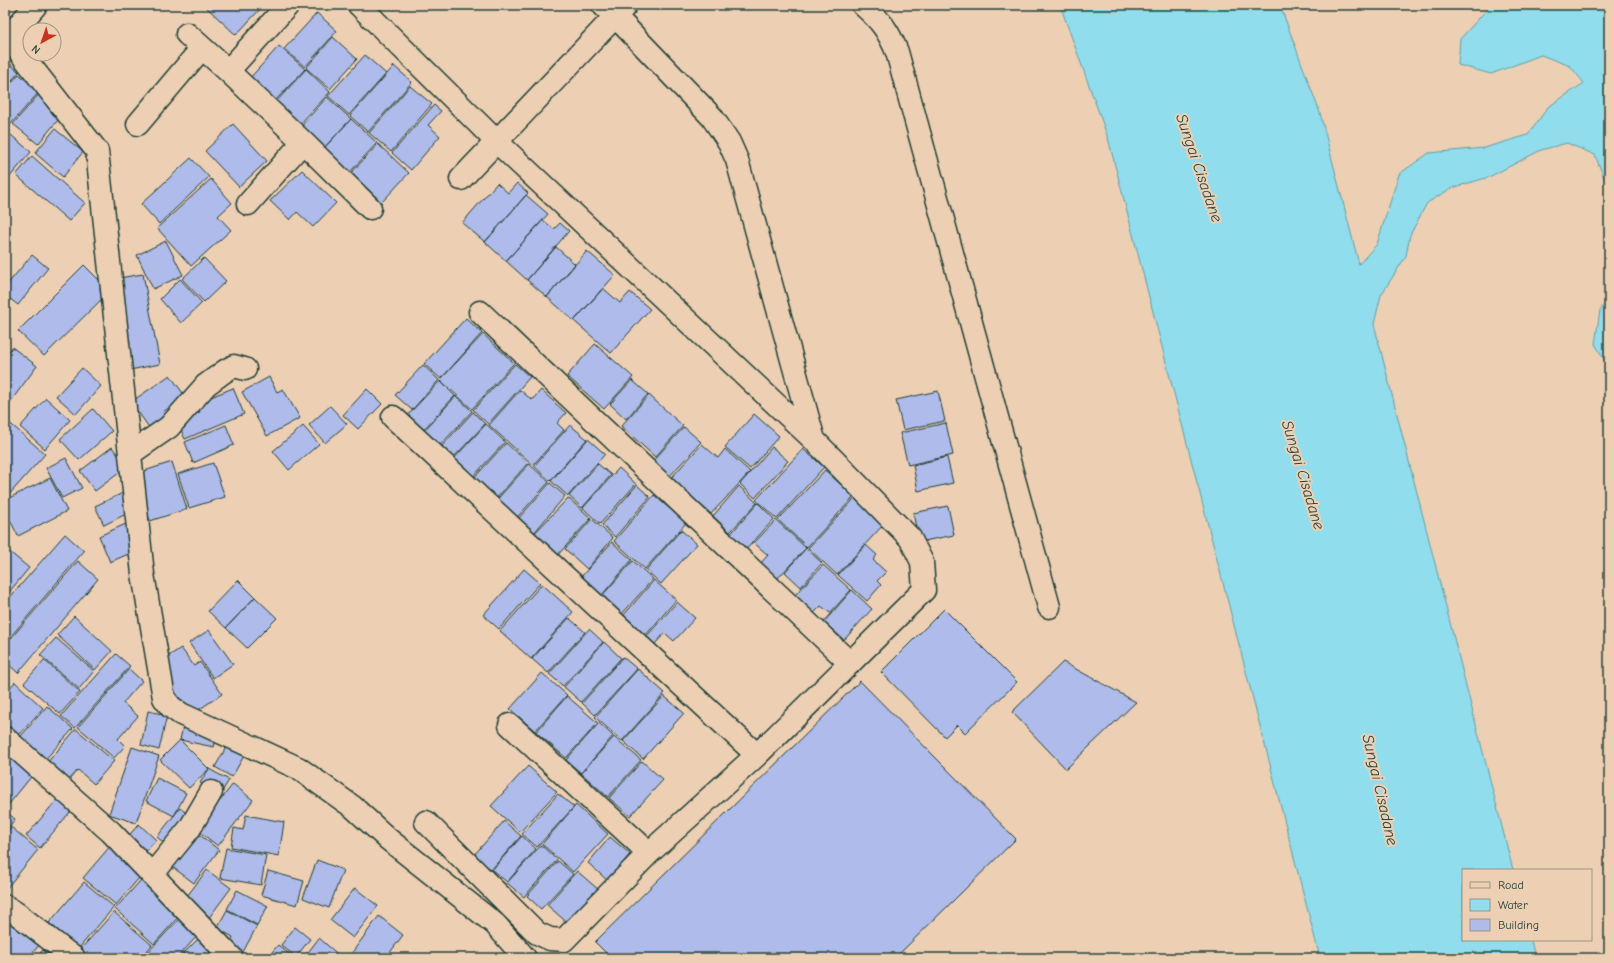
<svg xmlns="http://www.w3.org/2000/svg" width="1614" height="963" font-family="'Comic Neue',sans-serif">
<rect width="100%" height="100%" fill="#edd0b4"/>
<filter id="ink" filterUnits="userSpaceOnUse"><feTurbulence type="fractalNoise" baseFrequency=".025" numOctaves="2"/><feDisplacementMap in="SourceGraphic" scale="8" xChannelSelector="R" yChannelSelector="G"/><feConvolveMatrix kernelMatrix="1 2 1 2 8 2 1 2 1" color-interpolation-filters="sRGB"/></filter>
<g filter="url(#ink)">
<!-- water -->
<path fill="#8fdded" stroke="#629da3" d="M 1060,5 L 1280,5 L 1320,113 L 1359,264 L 1377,244 L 1399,174 L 1429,153 L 1484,148 L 1528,135 L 1548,107 L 1584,83 L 1570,66 L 1541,55 L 1491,74 L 1458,65 L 1460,39 L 1491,5 L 1609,5 L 1609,191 L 1595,155 L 1567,143 L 1541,150 L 1489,177 L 1452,188 L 1427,203 L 1410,235 L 1406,256 L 1381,295 L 1374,324 L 1513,870 L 1463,870 L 1463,940 L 1531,940 L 1535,958 L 1320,958 L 1108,138 Z
M 1609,297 L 1609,368 L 1595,344 L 1600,310 Z"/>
<!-- building -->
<path fill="#aebbeb" stroke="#1f3d34" d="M 204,5 L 260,5 L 262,7 L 236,35 Z
M 317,13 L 337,31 L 305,67 L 284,49 Z
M 333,37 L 357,59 L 330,89 L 306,68 Z
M 279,46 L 305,69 L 274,102 L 249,79 Z
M 365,55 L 386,74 L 349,115 L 328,96 Z
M 5,59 L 19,72 L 5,88 Z
M 394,66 L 412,82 L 368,132 L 350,116 Z
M 306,69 L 330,92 L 299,125 L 275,103 Z
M 19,74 L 39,92 L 10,125 L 5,121 L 5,90 Z
M 410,86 L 432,104 L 391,152 L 369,133 Z
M 39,94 L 63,114 L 38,144 L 13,124 Z
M 327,97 L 351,119 L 324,148 L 301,126 Z
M 434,105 L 441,111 L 428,125 L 440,136 L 411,170 L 392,153 Z
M 351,119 L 377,143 L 350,172 L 324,148 Z
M 233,124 L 267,161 L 239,187 L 205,151 Z
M 55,129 L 83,152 L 63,177 L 35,153 Z
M 5,130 L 31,152 L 8,179 L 5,177 Z
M 378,144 L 409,173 L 381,203 L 350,174 Z
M 32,156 L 85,203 L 69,221 L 16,175 Z
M 191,158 L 209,177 L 159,224 L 141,204 Z
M 302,170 L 336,203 L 313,227 L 297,212 L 290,220 L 270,201 Z
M 211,179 L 232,203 L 218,216 L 231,230 L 191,266 L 157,228 Z
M 497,183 L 508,193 L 517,183 L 528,193 L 485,242 L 462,223 Z
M 526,195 L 548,214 L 506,261 L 485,242 Z
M 543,220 L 554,229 L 560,223 L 569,231 L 527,280 L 506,261 Z
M 166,241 L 183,275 L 153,289 L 137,255 Z
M 556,247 L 575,264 L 547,297 L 527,280 Z
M 587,251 L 615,275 L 574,321 L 547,297 Z
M 32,255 L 48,268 L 18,305 L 5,295 L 5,287 Z
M 204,258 L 226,281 L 204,302 L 182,279 Z
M 84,265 L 110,291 L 44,356 L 18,331 Z
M 143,274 L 160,364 L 130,370 L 113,279 Z
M 180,279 L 202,303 L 181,323 L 160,299 Z
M 603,288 L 620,303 L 630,292 L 650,309 L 611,353 L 574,321 Z
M 466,318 L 482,333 L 441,379 L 424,364 Z
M 483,334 L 514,363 L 472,409 L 440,380 Z
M 595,344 L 633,377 L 604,409 L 567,376 Z
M 12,347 L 37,366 L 5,409 L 5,357 Z
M 515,364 L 530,377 L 488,424 L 473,410 Z
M 423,365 L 439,380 L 412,410 L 395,395 Z
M 82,368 L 101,386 L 76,414 L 56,396 Z
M 170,375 L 185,396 L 163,412 L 170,422 L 153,433 L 131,402 Z
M 269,377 L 277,392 L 283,389 L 300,418 L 267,436 L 242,392 Z
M 632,380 L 648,394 L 626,419 L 610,404 Z
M 440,381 L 455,396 L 420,433 L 405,418 Z
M 233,388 L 244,414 L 185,439 L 177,421 L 200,412 L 196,403 Z
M 367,389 L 382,404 L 358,429 L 343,415 Z
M 520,390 L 532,400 L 541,390 L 566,413 L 557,423 L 564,430 L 533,465 L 489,425 Z
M 938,391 L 945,421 L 903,430 L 896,400 Z
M 649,395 L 683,426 L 655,457 L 621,426 Z
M 456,396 L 472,411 L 435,451 L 419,436 Z
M 46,398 L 70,420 L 45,449 L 20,427 Z
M 330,406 L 347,424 L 325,443 L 309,425 Z
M 93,409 L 112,431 L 79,460 L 60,439 Z
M 473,412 L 485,424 L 453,458 L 441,447 Z
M 754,414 L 779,436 L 750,469 L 725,447 Z
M 5,419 L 45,454 L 7,497 L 5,495 Z
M 946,423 L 953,455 L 908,465 L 900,433 Z
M 486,424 L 505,442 L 469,481 L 450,463 Z
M 226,425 L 234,445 L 193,463 L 185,442 Z
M 570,425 L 587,439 L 550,481 L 534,466 Z
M 303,426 L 319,444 L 289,470 L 273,451 Z
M 684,427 L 701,442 L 667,479 L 650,464 Z
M 588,439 L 605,454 L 568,496 L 551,481 Z
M 506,443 L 528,463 L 494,501 L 472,480 Z
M 702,444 L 718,458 L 725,449 L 750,472 L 711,514 L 671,478 Z
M 112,447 L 127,467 L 95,491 L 80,471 Z
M 772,447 L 788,461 L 755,498 L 740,484 Z
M 803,449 L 824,467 L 777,519 L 756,500 Z
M 947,457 L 953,483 L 918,491 L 913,465 Z
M 66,458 L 82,488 L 62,498 L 46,468 Z
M 172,462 L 187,509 L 150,521 L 135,474 Z
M 213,463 L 225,497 L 189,508 L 178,474 Z
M 529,464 L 549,482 L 512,523 L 492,505 Z
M 598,464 L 611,475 L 582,508 L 569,496 Z
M 619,468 L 636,484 L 600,524 L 583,508 Z
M 825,470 L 854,497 L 807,547 L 778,520 Z
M 50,478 L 67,511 L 18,536 L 5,510 L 5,500 Z
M 550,483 L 565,496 L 533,534 L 517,520 Z
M 637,485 L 650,497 L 615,537 L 602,525 Z
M 739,486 L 757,503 L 730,532 L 713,516 Z
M 125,492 L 134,510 L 104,525 L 95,506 Z
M 654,495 L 686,523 L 645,569 L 614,541 Z
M 568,498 L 591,518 L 556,557 L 532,536 Z
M 855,498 L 884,524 L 837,575 L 808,548 Z
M 758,503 L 774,519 L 743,553 L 727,538 Z
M 948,506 L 954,535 L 919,542 L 913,513 Z
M 592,519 L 613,538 L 587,569 L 565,549 Z
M 776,520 L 806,548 L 776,580 L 759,565 L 768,555 L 754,543 Z
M 128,523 L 140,549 L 110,562 L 99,536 Z
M 681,530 L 697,544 L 661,584 L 646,570 Z
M 65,534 L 84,551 L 5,643 L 5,603 Z
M 612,542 L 632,560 L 601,596 L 580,578 Z
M 866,545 L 877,555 L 873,560 L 886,572 L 877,581 L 881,585 L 867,601 L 838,575 Z
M 5,548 L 29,568 L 5,597 Z
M 806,548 L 822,563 L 801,587 L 785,572 Z
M 78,561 L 98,579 L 18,673 L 5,661 L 5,645 Z
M 633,561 L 653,579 L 621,615 L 601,597 Z
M 823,565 L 851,590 L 830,613 L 821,606 L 813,614 L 794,596 Z
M 524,569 L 540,583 L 499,629 L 483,615 Z
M 238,580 L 255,597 L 226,628 L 208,611 Z
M 654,580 L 676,600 L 645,636 L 623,616 Z
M 542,584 L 573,612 L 531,659 L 500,631 Z
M 852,590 L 872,609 L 844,640 L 824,622 Z
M 255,597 L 277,618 L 247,648 L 226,628 Z
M 677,602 L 695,618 L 674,641 L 665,633 L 655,644 L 646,637 Z
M 944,609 L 1017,682 L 965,733 L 957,725 L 945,737 L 881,672 Z
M 74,616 L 112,651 L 95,670 L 57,635 Z
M 569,618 L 585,632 L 548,673 L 532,659 Z
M 589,629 L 603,642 L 563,686 L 549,674 Z
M 209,630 L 233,664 L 213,678 L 189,643 Z
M 56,638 L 94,671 L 79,689 L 40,655 Z
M 604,642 L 621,658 L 581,702 L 564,687 Z
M 181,648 L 194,666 L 200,662 L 222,694 L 191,715 L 161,671 L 161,661 Z
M 116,654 L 130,666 L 75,728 L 61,716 Z
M 623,657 L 637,669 L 595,715 L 582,703 Z
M 44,660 L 80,692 L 60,714 L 24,683 Z
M 1063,662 L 1136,702 L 1066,769 L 1012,712 Z
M 129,669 L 142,681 L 123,703 L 138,716 L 118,739 L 125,746 L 114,758 L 78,727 Z
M 638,669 L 665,693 L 622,741 L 595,717 Z
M 542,673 L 567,695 L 535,731 L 510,709 Z
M 860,681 L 1016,839 L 895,958 L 611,958 L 595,942 Z
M 15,682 L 43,708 L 13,742 L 5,735 L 5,693 Z
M 567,696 L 598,723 L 566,758 L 536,732 Z
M 664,696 L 684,713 L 643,759 L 623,741 Z
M 47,706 L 73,729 L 40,765 L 15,743 Z
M 148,711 L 167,715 L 159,750 L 141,745 Z
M 599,723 L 613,736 L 581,773 L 566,760 Z
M 183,726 L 218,733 L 214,747 L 180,740 Z
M 76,729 L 114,761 L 94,784 L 78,770 L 67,782 L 46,764 Z
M 614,737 L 641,760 L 608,797 L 581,773 Z
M 180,740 L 209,769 L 189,788 L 160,760 Z
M 228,744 L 245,754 L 232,777 L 215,767 Z
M 132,747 L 159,756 L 136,823 L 109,814 Z
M 13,754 L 35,772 L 5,809 L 5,764 Z
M 642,761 L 663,780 L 630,816 L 609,798 Z
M 528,766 L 557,792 L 520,832 L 491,806 Z
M 209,769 L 229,780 L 220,795 L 200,783 Z
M 157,778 L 186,793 L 174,816 L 146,801 Z
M 233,784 L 253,800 L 218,846 L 197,830 Z
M 558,794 L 574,807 L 537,847 L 522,834 Z
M 61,795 L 75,806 L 40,848 L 26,836 Z
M 576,805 L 608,834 L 573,872 L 542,844 Z
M 180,808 L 194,819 L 171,849 L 157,837 Z
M 5,811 L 15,819 L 5,832 Z
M 246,815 L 284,822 L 279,856 L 231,847 L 234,828 L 243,830 Z
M 504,821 L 521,836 L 490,871 L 473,856 Z
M 139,824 L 156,840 L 143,855 L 125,840 Z
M 11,827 L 38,850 L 5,890 L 5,835 Z
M 196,832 L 219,850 L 194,883 L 171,866 Z
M 522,836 L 536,849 L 507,882 L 492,870 Z
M 610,837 L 630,854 L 608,881 L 588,863 Z
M 112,844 L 144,872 L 116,905 L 83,878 Z
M 541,845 L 557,860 L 524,897 L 507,883 Z
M 226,848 L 266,855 L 261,885 L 220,878 Z
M 317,860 L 343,870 L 329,908 L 303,898 Z
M 558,861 L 573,874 L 541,909 L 527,896 Z
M 207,870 L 231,888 L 208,919 L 184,900 Z
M 268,871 L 304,881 L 297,905 L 261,895 Z
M 577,871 L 600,891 L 570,925 L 547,905 Z
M 141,880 L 181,914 L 154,944 L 115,909 Z
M 84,882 L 114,907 L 79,948 L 49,923 Z
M 355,888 L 378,906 L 353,938 L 330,920 Z
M 237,890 L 268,906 L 257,925 L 227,909 Z
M 227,910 L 257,926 L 243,952 L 229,945 L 233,937 L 217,928 Z
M 114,912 L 152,945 L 141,958 L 87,958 L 79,951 Z
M 379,916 L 403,935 L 386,958 L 348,958 Z
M 5,918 L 42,942 L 28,958 L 9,958 L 5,954 Z
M 180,918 L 198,935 L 177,958 L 152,958 L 147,953 Z
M 295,927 L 310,939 L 296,957 L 281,945 Z
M 199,938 L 220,958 L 179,958 Z
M 319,938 L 342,958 L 309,958 L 306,955 Z
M 278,945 L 294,958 L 267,958 Z
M 43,950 L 52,958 L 35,958 Z"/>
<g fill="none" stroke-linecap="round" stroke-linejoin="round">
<defs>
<path id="minor" d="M 359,5 L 497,142 L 814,440 L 910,538 L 922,562 L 924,590 L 757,755 L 649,853 L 564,940 L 550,939 L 537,933 L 426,822
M 603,5 L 615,16 L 712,117 L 729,142 L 737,160 L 814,440
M 863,5 C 881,21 888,30 897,52 L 1049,607
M 187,34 L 228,71 L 303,142 L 370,208
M 8,37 L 97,151 L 143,574 L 164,698 L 171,707 L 181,714 L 298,768 L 353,807 L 388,839 L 495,924 L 525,958
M 5,41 L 36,5
M 228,71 L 288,5
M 138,124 L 202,48
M 461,179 L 625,6
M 248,204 L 303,142
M 480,312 L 850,663
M 393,417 L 757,755
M 130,454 L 169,427 L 206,385 L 225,371 L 234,366 L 245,369
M 510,725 L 649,853
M 5,738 L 111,832 L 232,958
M 152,875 L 190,828 L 211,792
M 5,906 L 16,913 L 74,958"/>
</defs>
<!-- minor casing -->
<use href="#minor" stroke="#1f3d34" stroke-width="25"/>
<!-- minor -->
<use href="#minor" stroke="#edd0b4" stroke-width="22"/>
</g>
</g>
<g text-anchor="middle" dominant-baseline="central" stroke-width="4" stroke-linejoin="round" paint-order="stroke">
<!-- water labels -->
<g font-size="16" font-style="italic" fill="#25453d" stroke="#edd0b4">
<text transform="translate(1199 168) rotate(71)">Sungai Cisadane</text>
<text transform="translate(1303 475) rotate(73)">Sungai Cisadane</text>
<text transform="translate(1380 790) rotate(77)">Sungai Cisadane</text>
</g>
</g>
<!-- margin -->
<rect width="1614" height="963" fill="none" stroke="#edd0b4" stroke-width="20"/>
<rect x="10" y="10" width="1594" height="943" fill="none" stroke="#1f3d34" stroke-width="1.5" filter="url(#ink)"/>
<!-- legend -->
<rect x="1462" y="869" width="130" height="72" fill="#edd0b4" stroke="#9b9581"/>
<rect x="1470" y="882" width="20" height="6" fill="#edd0b4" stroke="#9b9581"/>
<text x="1498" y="889" font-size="12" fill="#1f3d34">Road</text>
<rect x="1470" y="899" width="20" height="12" fill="#8fdded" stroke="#9b9581"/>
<text x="1498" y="909" font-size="12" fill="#1f3d34">Water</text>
<rect x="1470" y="919" width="20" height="12" fill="#aebbeb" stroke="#9b9581"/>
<text x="1498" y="929" font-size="12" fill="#1f3d34">Building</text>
<!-- north arrow -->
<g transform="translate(42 42) rotate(220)"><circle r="19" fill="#edd0b4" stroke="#9b9581"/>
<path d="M0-3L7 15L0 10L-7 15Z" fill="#c8321e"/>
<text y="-6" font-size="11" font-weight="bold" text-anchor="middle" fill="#1f3d34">N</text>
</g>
</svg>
